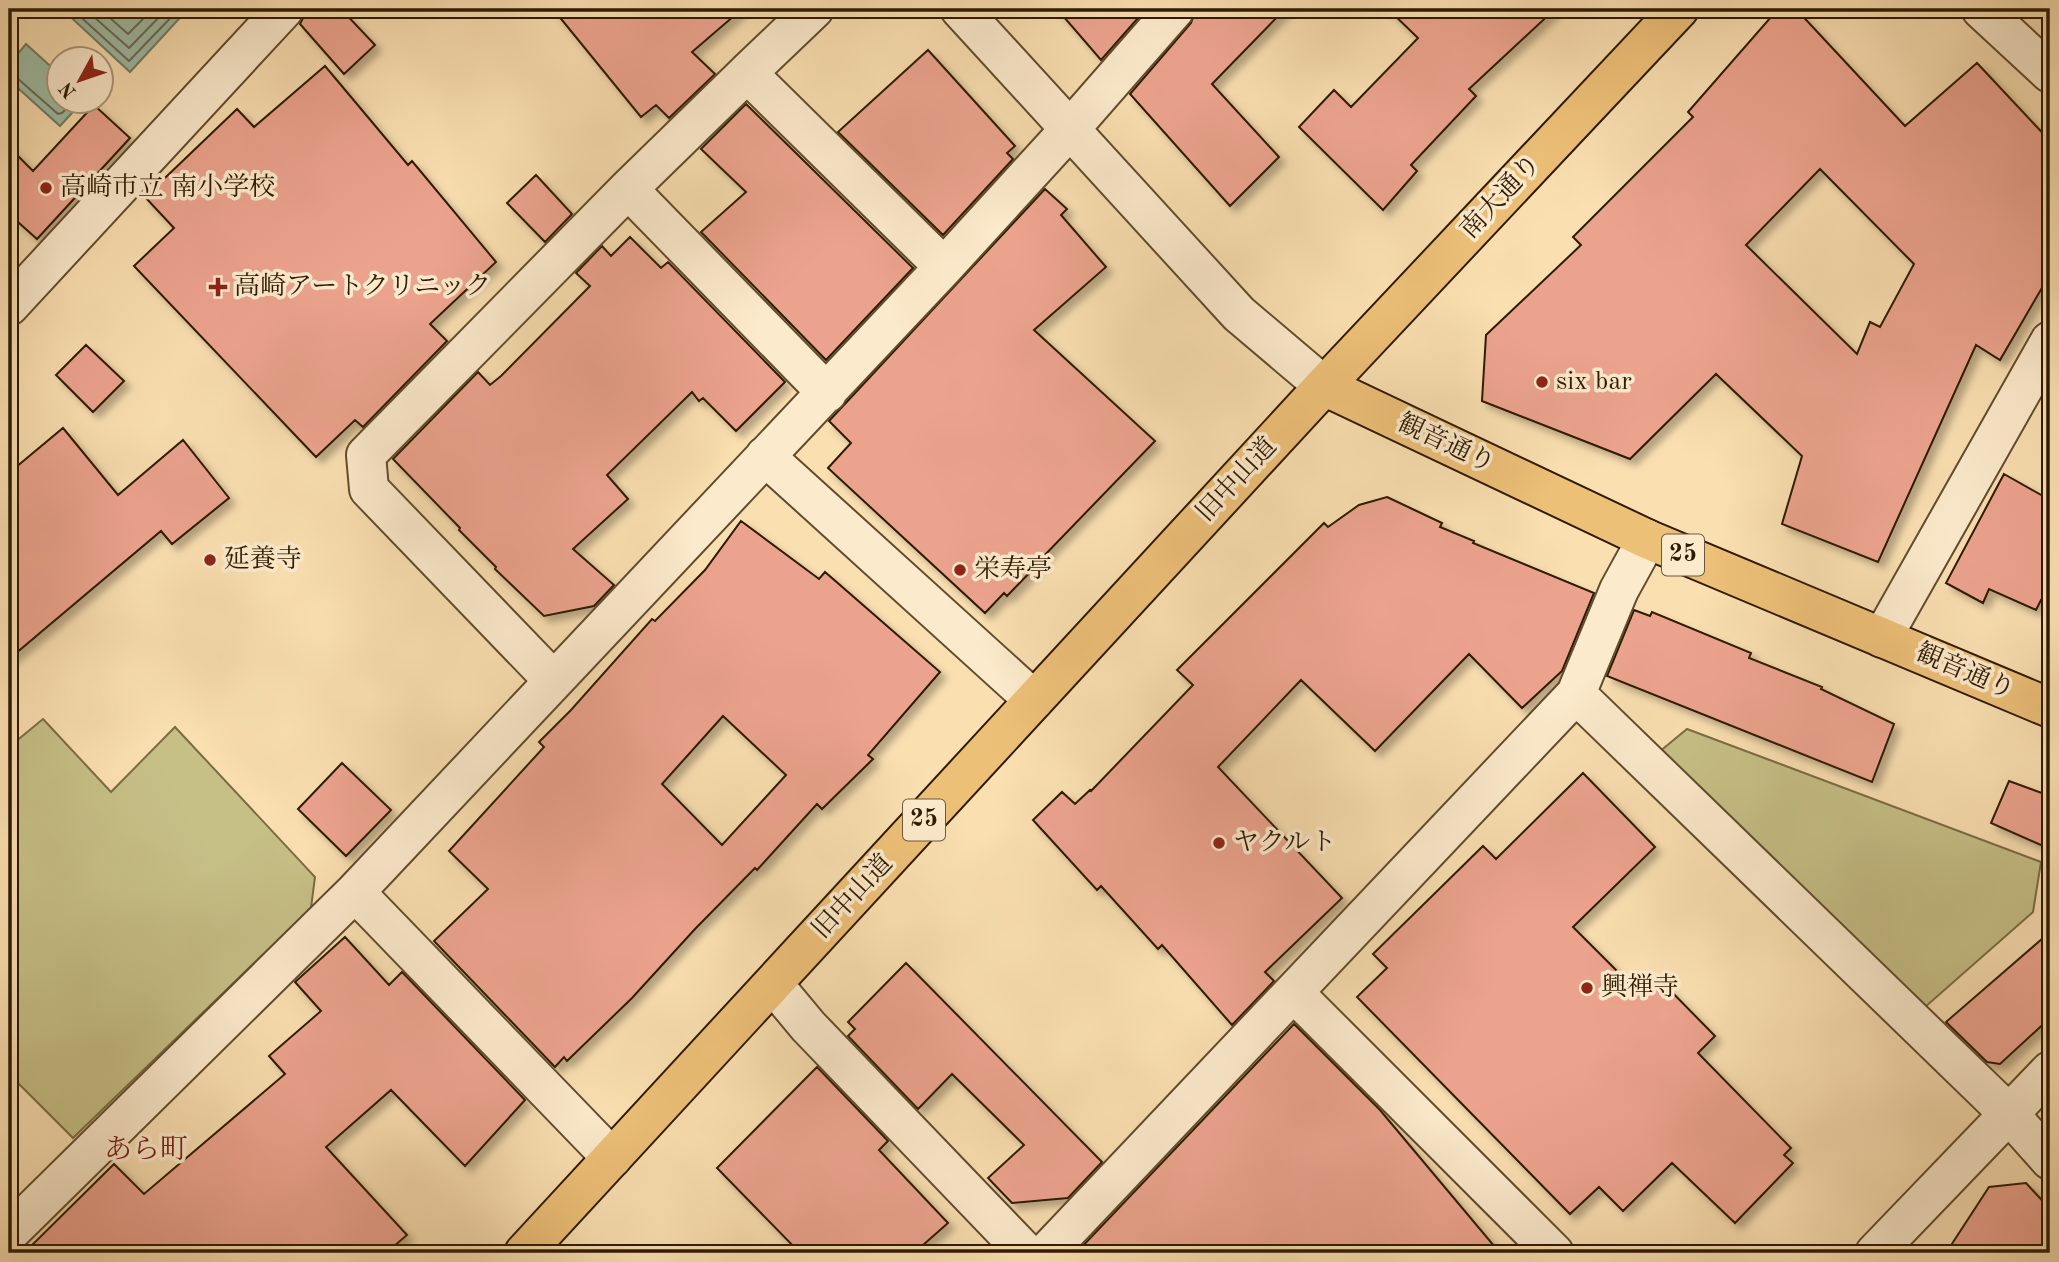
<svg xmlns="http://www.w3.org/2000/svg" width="2059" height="1262" font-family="'Old Standard TT','Noto Serif JP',serif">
<defs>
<filter id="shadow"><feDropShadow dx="6" dy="6" stdDeviation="3.5" flood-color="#0004"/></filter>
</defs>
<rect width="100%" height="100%" fill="#fadfb1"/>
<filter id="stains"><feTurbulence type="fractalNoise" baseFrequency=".00286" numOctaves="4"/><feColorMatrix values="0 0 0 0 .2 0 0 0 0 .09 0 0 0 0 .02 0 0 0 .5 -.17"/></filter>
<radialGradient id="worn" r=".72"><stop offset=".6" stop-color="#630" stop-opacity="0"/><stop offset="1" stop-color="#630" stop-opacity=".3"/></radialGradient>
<!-- green -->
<path fill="#c6bf86" stroke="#7a6c44" stroke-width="2" d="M 43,719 L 111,792 L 175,727 L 315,877 L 311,908 L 73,1138 L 9,1074 L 9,747 Z
M 1687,729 L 2041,862 L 2033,912 L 1924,1008 L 1659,752 Z"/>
<!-- water -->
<path fill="#9fbda7" stroke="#727c65" stroke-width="2" d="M 62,9 L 188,9 L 130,72 Z
M 26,44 L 59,74 L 60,102 L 82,102 L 60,126 L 9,80 L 9,64 Z"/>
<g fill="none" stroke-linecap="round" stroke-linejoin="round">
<!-- shore -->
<path stroke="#666c54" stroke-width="2" d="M 72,9 L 129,61 L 179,9
M 85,9 L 129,48 L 167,9
M 100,9 L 128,34 L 153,9
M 9,75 L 16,77 L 58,114 L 62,113 L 73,102"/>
</g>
<!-- building -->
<path fill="#eca38e" stroke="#2e1a01" stroke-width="2" fill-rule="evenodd" filter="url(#shadow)" d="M 305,9 L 341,9 L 375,45 L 344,74 L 300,24 L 305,14 Z
M 553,9 L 742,9 L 692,52 L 715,74 L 669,118 L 656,105 L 641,117 Z
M 1057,9 L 1146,9 L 1101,60 Z
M 1196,9 L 1285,9 L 1212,84 L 1279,157 L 1230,206 L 1130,94 L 1191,23 Z
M 1388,9 L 1555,9 L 1469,89 L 1476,96 L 1411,165 L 1417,171 L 1383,210 L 1299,127 L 1334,90 L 1351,107 L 1418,38 Z
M 1778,9 L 1796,9 L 1905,126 L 1977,63 L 2050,141 L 2050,274 L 2000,360 L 1976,345 L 1878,562 L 1782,524 L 1802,456 L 1716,374 L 1630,459 L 1482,401 L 1486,335 L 1581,245 L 1573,237 L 1693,117 L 1688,112 ZM 1820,169 L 1914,264 L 1880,327 L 1870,322 L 1857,354 L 1746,245 Z
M 928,50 L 1015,146 L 1007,153 L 1013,159 L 943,235 L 838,132 Z
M 325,66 L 408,165 L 412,161 L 496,262 L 430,324 L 447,341 L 363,427 L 355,420 L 316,457 L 134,266 L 174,228 L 145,197 L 237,109 L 254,127 Z
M 746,104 L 913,268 L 826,360 L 701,232 L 746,192 L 701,149 Z
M 94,105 L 130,138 L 37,239 L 9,214 L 9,147 L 33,171 Z
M 536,175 L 572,214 L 545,242 L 507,203 Z
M 1045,189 L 1067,209 L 1061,215 L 1106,267 L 1034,330 L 1155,441 L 1038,562 L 1039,563 L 1007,596 L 1004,593 L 985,613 L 828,468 L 851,443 L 829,421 Z
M 630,237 L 661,268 L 668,262 L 785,382 L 736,431 L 703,398 L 699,401 L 692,392 L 607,475 L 628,499 L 573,549 L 614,585 L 594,606 L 544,616 L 495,569 L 496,567 L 459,530 L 460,528 L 393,459 L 478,372 L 490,385 L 501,376 L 590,286 L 576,273 L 602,246 L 611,256 Z
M 86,345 L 124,381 L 93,412 L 56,375 Z
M 63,428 L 118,495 L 183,440 L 229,498 L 172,544 L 161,531 L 9,659 L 9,473 Z
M 2004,474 L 2050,500 L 2050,604 L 2041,600 L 2036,610 L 1989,589 L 1983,603 L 1946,583 Z
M 1387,497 L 1442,523 L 1440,527 L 1474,541 L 1473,543 L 1594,593 L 1562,671 L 1522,708 L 1469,654 L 1375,751 L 1301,680 L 1218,767 L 1342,898 L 1265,972 L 1274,981 L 1232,1025 L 1162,945 L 1158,949 L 1101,886 L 1097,890 L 1033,820 L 1062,792 L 1075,804 L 1090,790 L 1091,791 L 1193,685 L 1177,670 L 1324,523 L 1328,527 L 1359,505 Z
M 741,521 L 819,579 L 825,572 L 940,672 L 868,755 L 873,759 L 822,809 L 817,804 L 757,870 L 755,868 L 695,929 L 632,998 L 567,1061 L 564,1057 L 555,1067 L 434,941 L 488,889 L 449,851 L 544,747 L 539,742 L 571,710 L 652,619 L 655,621 L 705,570 ZM 723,716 L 786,775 L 722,845 L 662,784 Z
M 1634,610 L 1650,616 L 1652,612 L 1751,653 L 1749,658 L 1822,687 L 1821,689 L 1894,724 L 1872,782 L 1607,676 Z
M 342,763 L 391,810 L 346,856 L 298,809 Z
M 1583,773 L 1655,847 L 1573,927 L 1640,994 L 1657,977 L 1715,1036 L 1698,1053 L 1791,1148 L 1784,1155 L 1793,1163 L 1735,1223 L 1672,1163 L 1623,1211 L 1599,1187 L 1570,1214 L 1357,997 L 1387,968 L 1373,954 L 1483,846 L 1496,859 Z
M 2009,781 L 2050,796 L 2050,849 L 1991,823 Z
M 2050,932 L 2050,1018 L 2000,1064 L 1987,1062 L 1946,1022 Z
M 345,937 L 389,985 L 402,972 L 525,1100 L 465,1166 L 391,1090 L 326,1147 L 407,1235 L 386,1253 L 24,1253 L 114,1164 L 144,1194 L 285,1074 L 269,1056 L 321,1011 L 295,982 Z
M 906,963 L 1102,1162 L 1068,1198 L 1012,1203 L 988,1178 L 1024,1145 L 952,1074 L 918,1109 L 848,1036 L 855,1029 L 848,1022 Z
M 1294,1024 L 1380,1110 L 1500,1253 L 1076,1253 Z
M 817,1067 L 888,1141 L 879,1150 L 948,1223 L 914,1253 L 800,1253 L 717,1168 Z
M 2026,1183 L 2050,1209 L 2050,1253 L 1946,1253 L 1989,1187 Z"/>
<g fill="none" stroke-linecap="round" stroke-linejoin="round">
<defs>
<path id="minor" d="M 960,9 L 1239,314 L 1324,386
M 1981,9 L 2050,73
M 747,73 L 814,9
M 628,189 L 827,393
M 9,306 L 284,9
M 765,456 L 1034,700
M 1882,638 L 2050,341
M 553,680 L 369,489 L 366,455 L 628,189 L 747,73 L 944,267
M 1576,694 L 2009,1114 L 2050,1160
M 355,892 L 612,1158
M 773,984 L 808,1026 L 1026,1253
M 1294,993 L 1554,1253
M 9,1233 L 355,892 L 944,267 L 1070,129 L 1175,9
M 1046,1253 L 1576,694 L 1619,590 L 1647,539
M 1875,1253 L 2050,1071"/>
<path id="major" d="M 1324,386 L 1647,539 L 2050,708
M 524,1253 L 1324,386 L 1679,9"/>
</defs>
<!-- minor casing -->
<use href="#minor" stroke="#614b2d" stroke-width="42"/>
<!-- major casing -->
<use href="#major" stroke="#2e1a01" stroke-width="42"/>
<!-- minor -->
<use href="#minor" stroke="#fceacc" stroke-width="38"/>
<!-- major -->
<use href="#major" stroke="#edc078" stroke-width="38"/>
</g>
<!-- markers -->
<g fill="#8f2418" stroke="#fceacc" stroke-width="2.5">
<circle cx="46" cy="188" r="7"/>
<path d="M214.5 276.5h7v7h7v7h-7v7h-7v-7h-7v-7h7z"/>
<circle cx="1542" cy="382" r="7"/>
<circle cx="210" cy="560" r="7"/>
<circle cx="960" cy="570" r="7"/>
<circle cx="1219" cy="843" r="7"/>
<circle cx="1587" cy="988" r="7"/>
</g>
<g text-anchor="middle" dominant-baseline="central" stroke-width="7" stroke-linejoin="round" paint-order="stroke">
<!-- shield labels -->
<g fill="#fceacc" stroke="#6c583e" stroke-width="2">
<rect x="1662" y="534.5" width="42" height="41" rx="5"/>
<rect x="903" y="799.5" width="42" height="41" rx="5"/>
</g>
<g font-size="24" font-weight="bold" fill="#2e1a01">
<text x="1683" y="555">25</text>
<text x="924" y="820">25</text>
</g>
<!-- poi labels -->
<g font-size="26" fill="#2e1a01" stroke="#fceacc" text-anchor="start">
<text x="60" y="188">高崎市立 南小学校</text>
<text x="234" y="287">高崎アートクリニック</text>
<text x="1556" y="382">six bar</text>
<text x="224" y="560">延養寺</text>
<text x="974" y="570">栄寿亭</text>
<text x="1233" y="843">ヤクルト</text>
<text x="1601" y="988">興禅寺</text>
</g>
<!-- street labels -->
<g font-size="26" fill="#2e1a01" stroke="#fceacc">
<text transform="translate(1501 197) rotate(-47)">南大通り</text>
<text transform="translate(1446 444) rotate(25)">観音通り</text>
<text transform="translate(1237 480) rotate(-47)">旧中山道</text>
<text transform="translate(1965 672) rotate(23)">観音通り</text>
<text transform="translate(853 897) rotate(-47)">旧中山道</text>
</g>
<!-- neighbourhood labels -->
<g font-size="28" fill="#7a1f14" stroke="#fceacc">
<text x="146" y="1151">あら町</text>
</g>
</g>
<!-- margin -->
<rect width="2059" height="1262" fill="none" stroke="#fadfb1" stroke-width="35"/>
<rect x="10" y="10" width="2038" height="1241" fill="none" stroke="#2e1a01" stroke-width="3.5"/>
<rect x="18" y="18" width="2024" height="1227" fill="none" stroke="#2e1a01" stroke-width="2"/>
<!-- north arrow -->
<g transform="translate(80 80) rotate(230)"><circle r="33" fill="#fceacc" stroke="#aa977b" stroke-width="2"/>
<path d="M0-5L12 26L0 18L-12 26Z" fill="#8f2418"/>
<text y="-10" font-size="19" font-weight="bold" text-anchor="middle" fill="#2e1a01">N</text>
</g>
<rect width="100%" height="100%" filter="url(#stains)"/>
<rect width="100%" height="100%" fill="url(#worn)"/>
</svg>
